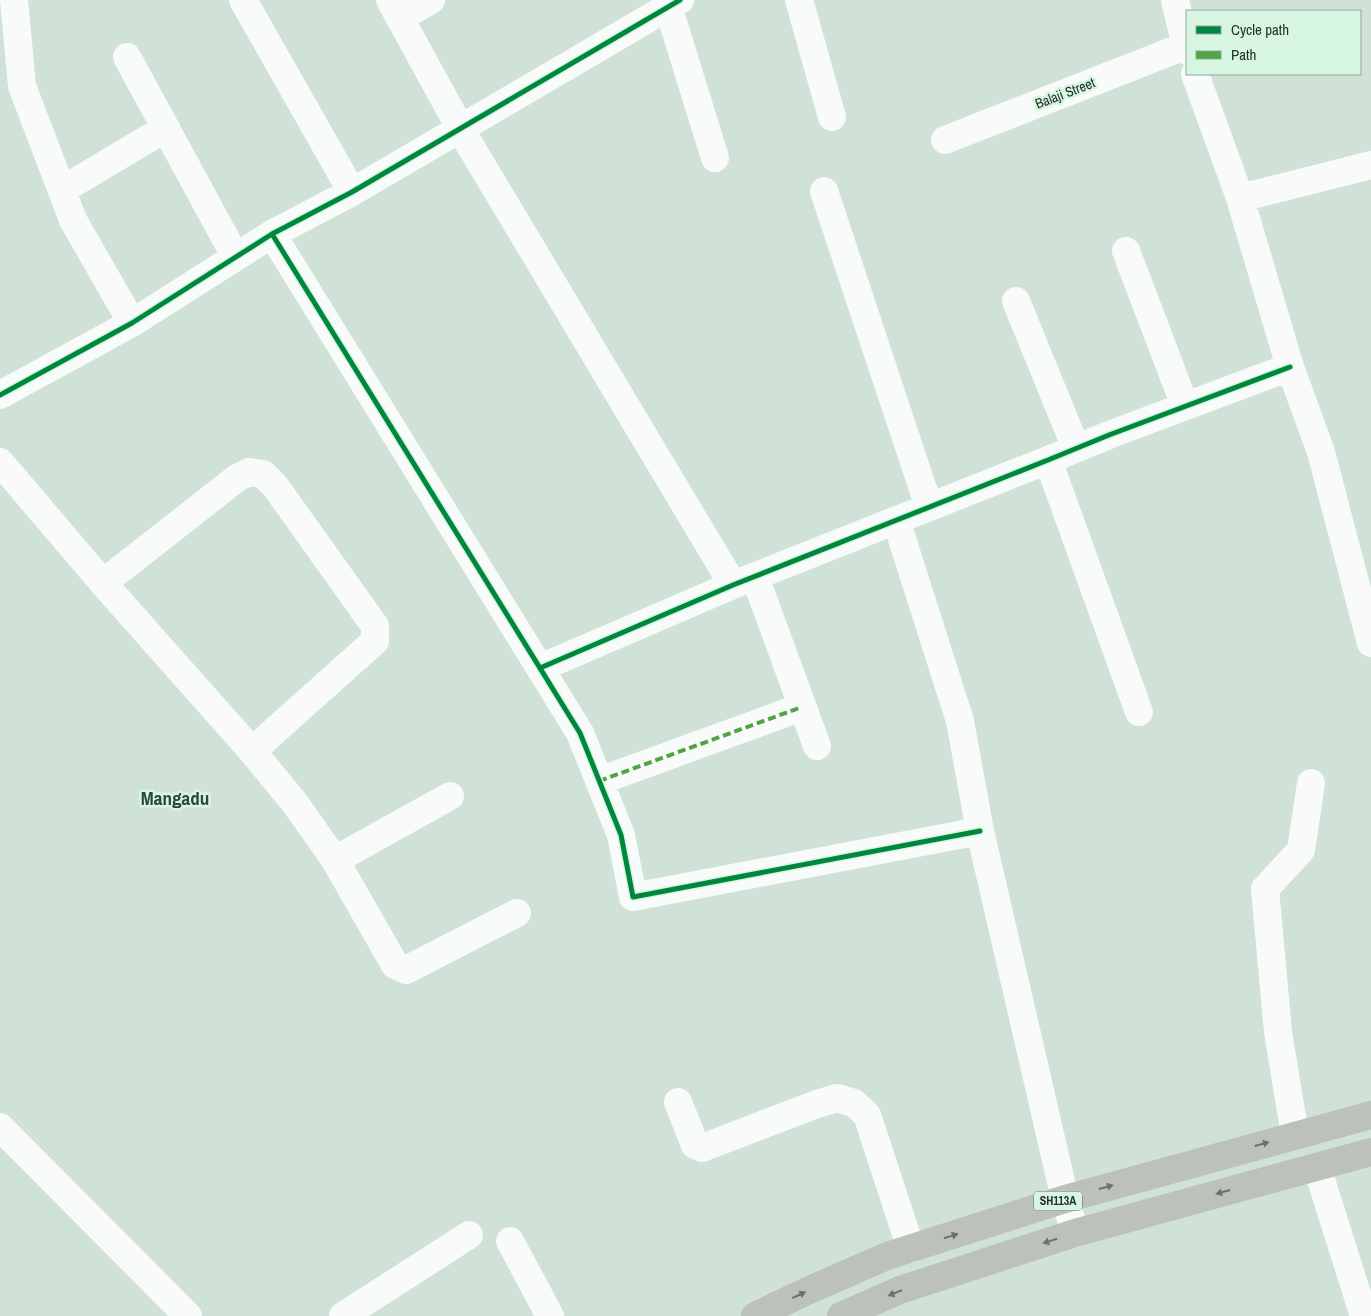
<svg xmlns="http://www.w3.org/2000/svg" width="1371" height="1316" font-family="'Archivo Narrow',sans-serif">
<rect width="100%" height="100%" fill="#d0e2d7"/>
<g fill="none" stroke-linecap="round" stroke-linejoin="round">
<!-- minor -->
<path stroke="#f8fbf9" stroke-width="28" d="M 14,0 L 22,86 L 73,220 L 132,323
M 243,0 L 352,192
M 390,0 L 465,137 L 733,585
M 799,0 L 832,117
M 1175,0 L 1187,51
M 668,6 L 715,158
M 400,18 L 431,0
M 127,57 L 235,256
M 1195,74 L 1240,198 L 1371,165
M 945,140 L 1185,46
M 62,190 L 166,128
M 824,191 L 929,507
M 1240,198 L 1290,367 L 1321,452 L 1371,643
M 272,234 L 580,733 L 621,835 L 633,897 L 980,831
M 1126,251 L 1185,406
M 1016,301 L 1076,448
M 0,395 L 132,323 L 272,234 L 352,192 L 680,0
M 1048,460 L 1139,712
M 0,462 L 103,583 L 252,751 L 294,802 L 335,860 L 395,965 L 406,970 L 517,913
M 896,520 L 960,721 L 980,831 L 1065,1199 L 1075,1233
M 755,577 L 817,746
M 103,583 L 237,478 L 249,472 L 263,474 L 275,486 L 375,626 L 375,641 L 252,751
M 540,668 L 733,585 L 1048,460 L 1109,435 L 1290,367
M 599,781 L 802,707
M 335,860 L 450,796
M 678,1102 L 695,1145 L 702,1148 L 817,1104 L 837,1098 L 854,1103 L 867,1115 L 911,1249
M 0,1127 L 188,1316
M 1295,1135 L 1278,1032 L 1265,889 L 1301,850 L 1311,783
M 1317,1167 L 1364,1316
M 510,1241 L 550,1316
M 343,1316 L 469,1235"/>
<!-- major -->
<path stroke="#bcc1bb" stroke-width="28" d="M 755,1316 L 805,1292 L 887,1256 L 1065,1199 L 1371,1115
M 841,1316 L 900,1290 L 1075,1233 L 1371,1152"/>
<!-- quiet -->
<path stroke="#50a543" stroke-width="4" stroke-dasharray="8 4" stroke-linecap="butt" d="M 599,781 L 802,707"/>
<defs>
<path id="cycleway" d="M 272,234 L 580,733 L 621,835 L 633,897 L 980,831
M 0,395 L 132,323 L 272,234 L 352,192 L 680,0
M 540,668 L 733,585 L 1048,460 L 1109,435 L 1290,367"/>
</defs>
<!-- cycleway casing -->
<use href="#cycleway" stroke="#d6f6e2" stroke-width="8"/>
<!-- cycleway -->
<use href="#cycleway" stroke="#00873e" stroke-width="5"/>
</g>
<!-- one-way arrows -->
<defs><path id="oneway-solid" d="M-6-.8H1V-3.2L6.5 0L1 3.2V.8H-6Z" transform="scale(1.25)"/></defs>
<g fill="#69726b">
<use href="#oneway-solid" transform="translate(1262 1144) rotate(-15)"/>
<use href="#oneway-solid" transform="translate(1106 1187) rotate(-15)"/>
<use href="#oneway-solid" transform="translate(1223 1192) rotate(165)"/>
<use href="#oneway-solid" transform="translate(951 1236) rotate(-18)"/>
<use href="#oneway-solid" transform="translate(1050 1241) rotate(162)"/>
<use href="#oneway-solid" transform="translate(895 1293) rotate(158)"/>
<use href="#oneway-solid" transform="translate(799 1295) rotate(-25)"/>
</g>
<g text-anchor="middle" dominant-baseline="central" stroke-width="5" stroke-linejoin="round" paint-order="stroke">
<!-- shield labels -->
<rect fill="#d6f6e2" stroke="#5a6c61" stroke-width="1" x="1034" y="1191.5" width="48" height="19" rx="4"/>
<g font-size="12" font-weight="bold" fill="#25312a">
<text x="1058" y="1201">SH113A</text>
</g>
<!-- street labels -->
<g font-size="14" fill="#25312a" stroke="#d6f6e2">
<text transform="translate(1065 93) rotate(-21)">Balaji Street</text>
</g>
<!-- district labels -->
<g font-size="19" font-weight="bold" fill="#2c4838" stroke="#d6f6e2">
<text x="175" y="798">Mangadu</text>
</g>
</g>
<!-- legend -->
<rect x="1186" y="10" width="175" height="65" fill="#d6f6e2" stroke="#8fa798"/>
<rect x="1196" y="26" width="25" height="8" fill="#00873e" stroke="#8fa798"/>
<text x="1231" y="35" font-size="15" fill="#25312a">Cycle path</text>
<rect x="1196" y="51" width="25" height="8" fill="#50a543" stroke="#8fa798"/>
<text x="1231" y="60" font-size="15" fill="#25312a">Path</text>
</svg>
